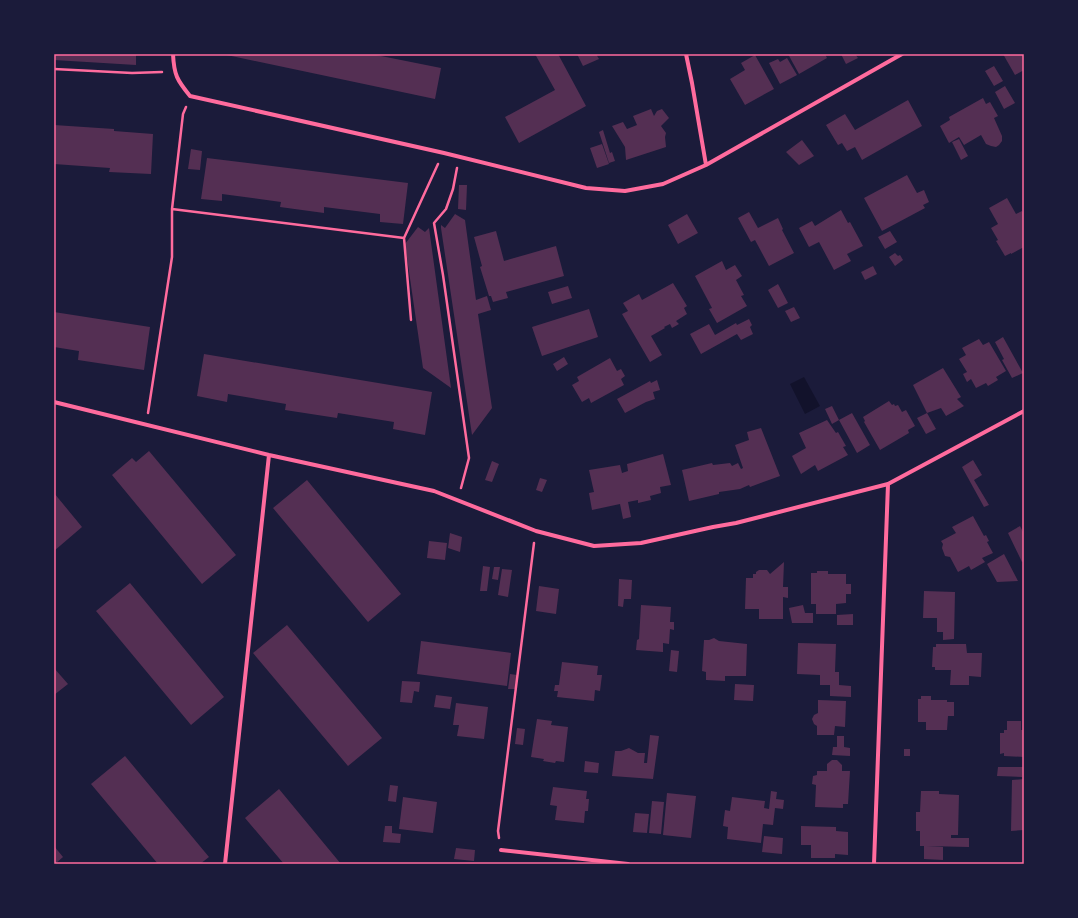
<svg xmlns="http://www.w3.org/2000/svg" width="1078" height="918" font-family="'Alegreya Sans',sans-serif">
<rect width="100%" height="100%" fill="#1b1b3a"/>
<!-- water -->
<path fill="#12122b" d="M 804,377 L 820,406 L 805,414 L 790,384 Z"/>
<!-- building -->
<path fill="#542f53" d="M 54,54 L 136,54 L 136,65 L 54,60 Z
M 222,54 L 371,54 L 441,68 L 435,99 Z
M 535,54 L 558,54 L 586,106 L 519,143 L 505,117 L 555,90 Z
M 577,54 L 596,54 L 599,59 L 583,66 Z
M 788,54 L 825,54 L 827,58 L 799,74 Z
M 841,54 L 855,54 L 858,58 L 846,64 Z
M 1003,54 L 1024,54 L 1024,70 L 1015,75 Z
M 755,55 L 774,89 L 745,105 L 730,79 L 745,70 L 741,63 Z
M 787,58 L 797,75 L 780,84 L 769,63 L 778,59 L 780,62 Z
M 994,66 L 1003,81 L 994,86 L 985,71 Z
M 1005,86 L 1015,103 L 1004,109 L 995,92 Z
M 983,98 L 986,104 L 990,102 L 998,116 L 994,118 L 1002,136 L 1002,141 L 999,145 L 996,147 L 991,146 L 986,144 L 981,135 L 964,145 L 959,137 L 949,143 L 940,126 L 950,120 L 949,117 Z
M 908,100 L 922,126 L 862,160 L 855,147 L 847,151 L 842,143 L 838,145 L 826,125 L 845,114 L 855,130 Z
M 651,109 L 654,116 L 657,111 L 662,109 L 669,118 L 661,126 L 666,133 L 665,137 L 666,147 L 626,160 L 625,147 L 612,126 L 623,122 L 627,129 L 637,125 L 633,116 Z
M 54,125 L 114,129 L 114,131 L 153,134 L 151,174 L 109,172 L 110,168 L 54,164 Z
M 603,130 L 610,153 L 612,152 L 615,161 L 609,163 L 599,132 Z
M 959,139 L 968,156 L 961,160 L 952,142 Z
M 802,140 L 814,156 L 799,165 L 786,152 Z
M 602,144 L 609,164 L 597,168 L 590,148 Z
M 191,149 L 202,151 L 200,170 L 188,169 Z
M 207,158 L 408,183 L 403,224 L 380,222 L 380,214 L 324,207 L 324,213 L 280,207 L 281,202 L 222,194 L 222,201 L 201,199 Z
M 907,175 L 917,193 L 924,190 L 929,202 L 923,205 L 925,208 L 882,231 L 864,198 Z
M 459,185 L 467,185 L 466,210 L 458,209 Z
M 1007,198 L 1016,214 L 1022,211 L 1024,214 L 1024,247 L 1011,254 L 1011,253 L 1005,256 L 996,241 L 998,240 L 991,228 L 998,224 L 989,208 Z
M 841,210 L 848,223 L 850,222 L 863,246 L 847,254 L 851,261 L 834,270 L 819,242 L 809,247 L 799,228 L 812,221 L 815,226 Z
M 749,212 L 758,228 L 778,218 L 783,229 L 782,230 L 794,253 L 769,266 L 755,240 L 751,242 L 738,218 Z
M 455,214 L 465,220 L 476,300 L 487,296 L 491,310 L 478,314 L 492,408 L 472,435 L 441,228 L 441,225 L 445,228 Z
M 687,214 L 698,233 L 678,244 L 668,225 Z
M 418,227 L 425,232 L 429,228 L 451,388 L 423,368 L 405,244 Z
M 496,231 L 504,261 L 556,246 L 564,276 L 506,292 L 508,298 L 493,302 L 491,296 L 489,296 L 480,267 L 482,266 L 474,237 Z
M 890,231 L 897,242 L 885,249 L 878,237 Z
M 895,253 L 898,256 L 900,255 L 903,260 L 895,266 L 889,257 Z
M 722,261 L 726,270 L 735,265 L 742,276 L 736,280 L 744,295 L 741,296 L 747,306 L 717,323 L 709,309 L 712,308 L 695,276 Z
M 873,266 L 877,274 L 865,280 L 861,272 Z
M 673,283 L 687,306 L 684,308 L 687,314 L 676,321 L 679,324 L 672,328 L 670,324 L 664,327 L 665,328 L 651,336 L 662,355 L 650,362 L 622,314 L 628,311 L 623,303 L 639,294 L 642,300 Z
M 778,284 L 788,303 L 778,308 L 768,290 Z
M 568,286 L 572,298 L 552,304 L 548,292 Z
M 794,307 L 800,318 L 791,322 L 785,311 Z
M 589,309 L 598,337 L 542,356 L 532,327 Z
M 54,312 L 150,327 L 144,370 L 78,360 L 79,351 L 54,347 Z
M 749,319 L 752,325 L 750,327 L 753,334 L 741,340 L 737,334 L 701,354 L 690,334 L 709,324 L 715,335 L 736,323 L 737,325 Z
M 1003,337 L 1023,373 L 1012,378 L 1002,360 L 1004,359 L 995,342 Z
M 979,339 L 983,345 L 989,342 L 1006,371 L 996,377 L 998,380 L 988,386 L 986,383 L 976,388 L 971,379 L 967,382 L 963,374 L 967,372 L 959,359 L 966,355 L 962,348 Z
M 204,354 L 432,392 L 425,435 L 393,429 L 394,422 L 338,413 L 337,418 L 285,410 L 286,404 L 228,394 L 227,402 L 197,396 Z
M 564,357 L 568,364 L 557,371 L 553,364 Z
M 610,358 L 617,371 L 621,369 L 625,376 L 621,379 L 624,385 L 591,403 L 589,398 L 582,402 L 572,385 L 579,381 L 577,377 Z
M 943,368 L 961,397 L 957,399 L 964,406 L 946,416 L 941,408 L 927,413 L 913,385 Z
M 657,380 L 660,390 L 653,392 L 655,399 L 646,402 L 625,413 L 617,399 L 650,381 L 651,383 Z
M 889,401 L 892,405 L 894,404 L 895,406 L 898,405 L 902,412 L 906,410 L 915,426 L 908,430 L 909,433 L 880,450 L 864,422 L 865,421 L 863,417 Z
M 832,406 L 839,420 L 852,413 L 870,445 L 857,453 L 839,420 L 832,424 L 825,409 Z
M 927,413 L 936,429 L 926,434 L 917,418 Z
M 827,420 L 836,433 L 838,432 L 846,446 L 843,447 L 848,455 L 818,471 L 815,465 L 801,474 L 792,456 L 806,448 L 799,433 Z
M 761,428 L 780,476 L 750,487 L 749,485 L 740,489 L 719,492 L 719,494 L 689,501 L 682,470 L 712,463 L 713,465 L 730,463 L 732,466 L 738,463 L 741,469 L 743,468 L 735,445 L 749,440 L 747,432 Z
M 149,451 L 236,555 L 202,584 L 112,475 L 132,458 L 136,462 Z
M 663,454 L 671,485 L 660,487 L 661,493 L 650,496 L 651,500 L 638,503 L 638,500 L 628,502 L 631,517 L 623,519 L 620,504 L 592,510 L 589,493 L 594,492 L 589,470 L 620,465 L 622,473 L 628,471 L 627,464 Z
M 973,460 L 982,475 L 974,480 L 989,505 L 984,507 L 962,467 Z
M 492,461 L 499,464 L 492,482 L 485,480 Z
M 540,478 L 547,480 L 542,492 L 536,490 Z
M 307,480 L 401,594 L 368,622 L 273,508 Z
M 54,493 L 82,527 L 54,551 Z
M 973,516 L 984,536 L 986,535 L 989,541 L 987,542 L 993,553 L 982,558 L 985,562 L 971,570 L 969,566 L 958,572 L 950,557 L 945,556 L 942,548 L 943,544 L 941,541 L 956,533 L 952,527 Z
M 1020,526 L 1023,532 L 1024,531 L 1024,561 L 1022,562 L 1008,533 Z
M 450,533 L 462,537 L 460,552 L 448,548 Z
M 429,541 L 447,543 L 445,560 L 427,558 Z
M 1004,554 L 1018,581 L 997,582 L 987,564 Z
M 784,562 L 783,587 L 788,587 L 788,598 L 783,597 L 783,619 L 759,619 L 759,609 L 745,609 L 746,578 L 753,578 L 753,574 L 756,574 L 756,572 L 759,570 L 767,570 L 770,574 Z
M 483,566 L 490,567 L 487,591 L 480,591 Z
M 494,567 L 500,567 L 498,580 L 492,579 Z
M 502,569 L 512,570 L 508,597 L 498,595 Z
M 817,571 L 828,571 L 828,574 L 846,574 L 846,584 L 851,584 L 851,594 L 846,594 L 846,603 L 836,604 L 836,614 L 816,614 L 816,604 L 811,604 L 811,573 L 817,573 Z
M 619,579 L 632,580 L 631,599 L 624,599 L 623,607 L 618,606 Z
M 130,583 L 224,697 L 191,725 L 96,611 Z
M 539,586 L 559,589 L 556,614 L 536,611 Z
M 924,591 L 955,592 L 954,639 L 943,640 L 943,632 L 937,632 L 937,618 L 923,618 Z
M 641,605 L 671,607 L 670,622 L 674,622 L 674,630 L 670,629 L 669,644 L 663,643 L 663,652 L 636,650 L 637,640 L 639,639 Z
M 803,605 L 805,613 L 813,613 L 813,623 L 792,623 L 789,608 Z
M 853,614 L 853,625 L 837,625 L 837,615 Z
M 287,625 L 382,738 L 348,766 L 253,653 Z
M 714,638 L 719,641 L 747,644 L 746,676 L 725,676 L 725,681 L 706,680 L 706,672 L 702,671 L 704,640 L 709,640 Z
M 421,641 L 511,653 L 507,686 L 417,674 Z
M 798,643 L 836,644 L 835,672 L 839,672 L 839,685 L 851,686 L 851,697 L 830,696 L 830,685 L 820,685 L 820,675 L 797,674 Z
M 936,644 L 966,644 L 967,653 L 982,653 L 981,677 L 969,676 L 969,685 L 950,685 L 951,670 L 935,670 L 935,667 L 932,667 L 933,647 L 936,647 Z
M 671,650 L 679,651 L 677,672 L 669,671 Z
M 562,662 L 598,666 L 597,675 L 602,675 L 600,691 L 595,690 L 594,701 L 557,697 L 558,691 L 554,691 L 555,685 L 559,685 Z
M 54,668 L 68,684 L 54,695 Z
M 510,674 L 517,675 L 515,689 L 508,689 Z
M 402,681 L 420,682 L 419,692 L 414,691 L 412,703 L 400,702 Z
M 735,684 L 754,685 L 753,701 L 734,700 Z
M 436,695 L 452,697 L 450,709 L 434,707 Z
M 921,696 L 931,696 L 931,700 L 947,700 L 947,702 L 954,702 L 954,716 L 948,716 L 947,730 L 926,730 L 926,722 L 918,722 L 918,699 L 921,699 Z
M 818,700 L 846,701 L 845,727 L 835,726 L 834,735 L 817,735 L 817,726 L 814,724 L 812,719 L 814,715 L 818,713 Z
M 456,703 L 488,707 L 484,739 L 457,736 L 459,725 L 453,725 Z
M 537,719 L 552,721 L 551,725 L 568,727 L 564,762 L 556,761 L 555,763 L 543,761 L 544,759 L 531,757 Z
M 1007,721 L 1021,721 L 1021,730 L 1024,730 L 1024,757 L 1004,756 L 1004,753 L 1000,754 L 1000,733 L 1004,733 L 1004,730 L 1007,730 Z
M 517,728 L 525,729 L 523,745 L 515,744 Z
M 650,735 L 659,736 L 653,779 L 612,776 L 615,751 L 621,751 L 629,748 L 638,753 L 645,753 L 644,763 L 647,763 Z
M 837,736 L 844,736 L 844,747 L 850,748 L 850,756 L 832,755 L 833,747 L 837,747 Z
M 904,749 L 910,749 L 910,756 L 904,756 Z
M 125,756 L 209,857 L 200,864 L 158,864 L 91,784 Z
M 832,760 L 837,760 L 842,765 L 842,771 L 850,771 L 848,804 L 843,804 L 843,808 L 815,807 L 816,785 L 812,784 L 813,776 L 817,775 L 817,771 L 827,771 L 827,764 Z
M 585,761 L 599,763 L 598,773 L 584,772 Z
M 998,767 L 1023,767 L 1022,777 L 997,776 Z
M 1024,779 L 1024,830 L 1011,831 L 1012,780 Z
M 390,785 L 398,786 L 396,802 L 388,801 Z
M 553,787 L 587,791 L 586,799 L 589,799 L 588,811 L 585,811 L 584,823 L 555,820 L 557,806 L 550,805 Z
M 279,789 L 341,864 L 284,864 L 245,818 Z
M 771,791 L 777,792 L 776,799 L 784,800 L 783,809 L 775,808 L 773,825 L 763,824 L 761,843 L 727,839 L 728,827 L 723,826 L 725,810 L 730,811 L 732,797 L 765,801 L 764,808 L 769,809 Z
M 921,791 L 939,791 L 939,794 L 959,795 L 958,835 L 951,835 L 951,838 L 969,838 L 969,847 L 927,846 L 943,847 L 943,860 L 924,859 L 924,846 L 920,846 L 920,831 L 916,831 L 916,812 L 920,812 Z
M 667,793 L 696,796 L 691,838 L 663,835 Z
M 403,797 L 437,802 L 433,833 L 399,829 Z
M 652,801 L 664,802 L 661,834 L 649,833 Z
M 635,813 L 649,814 L 647,833 L 633,832 Z
M 385,826 L 392,826 L 392,833 L 401,834 L 400,843 L 383,842 Z
M 801,826 L 836,827 L 836,831 L 848,832 L 848,855 L 835,854 L 835,858 L 811,858 L 811,845 L 801,845 Z
M 764,836 L 783,838 L 782,854 L 762,852 Z
M 54,846 L 63,857 L 55,864 L 54,864 Z
M 456,848 L 475,850 L 474,861 L 454,859 Z"/>
<g fill="none" stroke-linecap="round" stroke-linejoin="round">
<!-- path -->
<path stroke="#ff6b9d" stroke-width="2.5" d="M 54,69 L 132,73 L 162,72
M 457,168 L 453,189 L 446,209 L 434,223 L 443,275 L 469,458 L 461,488
M 172,209 L 404,238
M 411,320 L 404,238 L 438,164
M 148,413 L 172,257 L 172,209 L 183,114 L 186,107
M 499,838 L 498,831 L 534,543"/>
<!-- minor -->
<path stroke="#ff6b9d" stroke-width="4" d="M 173,54 C 174,75 177,80 190,96 L 444,153 L 586,188 L 625,191 L 663,184 L 706,165 L 902,54
M 686,54 L 692,83 L 706,165
M 54,402 L 269,455 L 434,491 L 536,531 L 594,546 L 641,543 L 713,527 L 736,523 L 888,484 L 1024,411
M 501,850 L 628,864
M 225,864 L 269,455
M 874,864 L 888,484"/>
</g>
<!-- border -->
<rect width="1078" height="918" fill="none" stroke="#1b1b3a" stroke-width="110"/>
<rect x="55" y="55" width="968" height="808" fill="none" stroke="#ff6b9d" stroke-width="1.5"/>
</svg>
